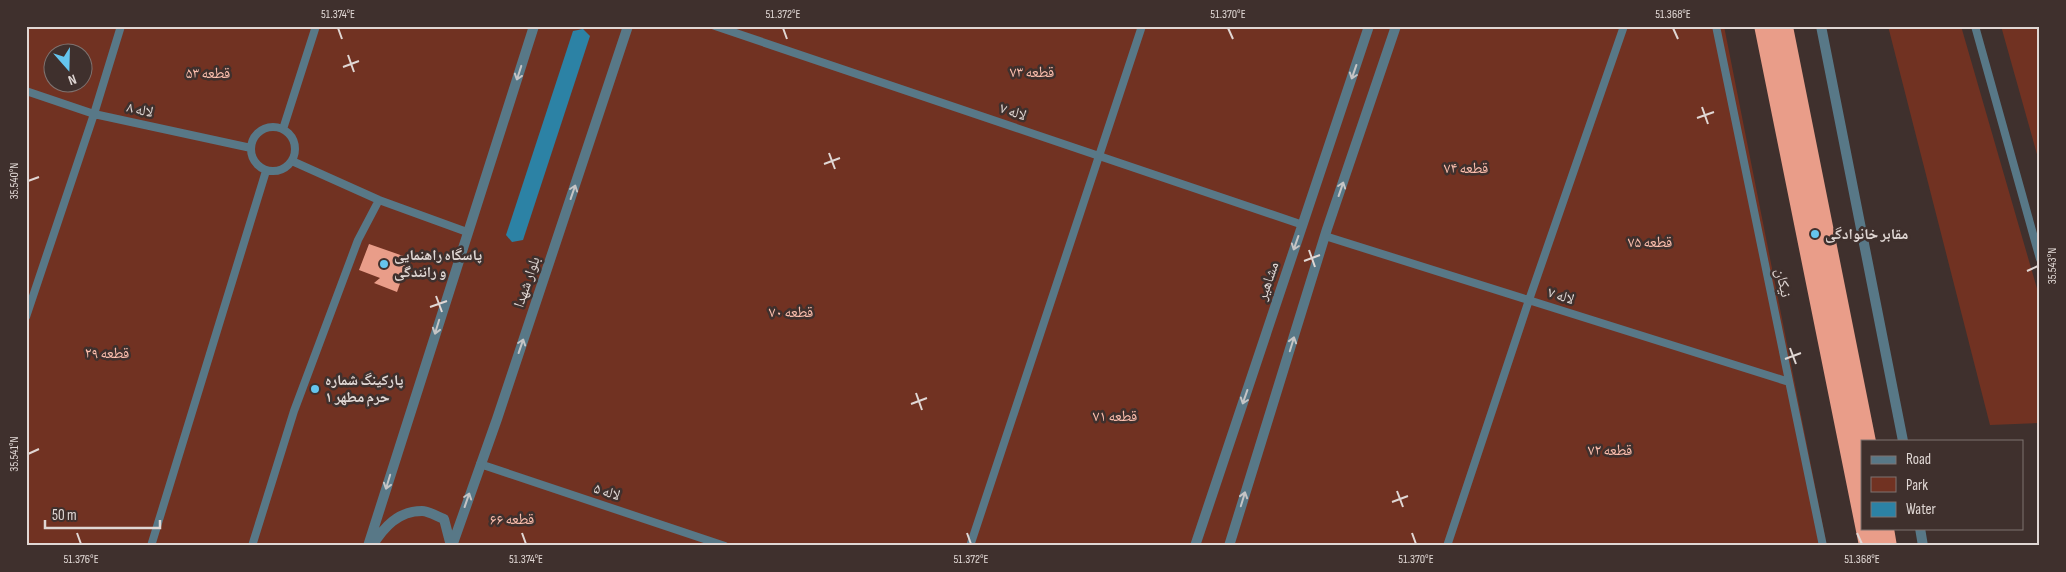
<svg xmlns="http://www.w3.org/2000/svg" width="2066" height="572" font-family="'Sofia Sans Condensed','Noto Naskh Arabic',sans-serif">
<rect width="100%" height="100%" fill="#3f302d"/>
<!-- green -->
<path fill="#713222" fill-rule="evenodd" d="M 26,26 L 1724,26 L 1827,546 L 26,546 ZM 52,52 L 82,52 L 82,82 L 52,82 Z
M 1888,26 L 1961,26 L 2040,299 L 2040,423 L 1990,425 Z
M 2001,26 L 2040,26 L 2040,165 Z"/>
<!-- water -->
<path fill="#2c82a5" d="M 583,29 L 590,36 L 523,240 L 512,242 L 506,235 L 573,31 Z"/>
<!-- building -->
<path fill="#e99d89" d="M 1754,26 L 1793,26 L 1876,441 L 1862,441 L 1862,528 L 1894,528 L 1897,546 L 1859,546 Z
M 369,244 L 409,258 L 397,292 L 374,283 L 380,278 L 359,270 Z"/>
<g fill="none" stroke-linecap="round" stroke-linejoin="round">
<!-- service -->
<path stroke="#587887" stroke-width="8" d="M 715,26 L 1303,225
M 1716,26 L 1823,546
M 1975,26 L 2040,259
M 26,91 L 94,114 L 251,148
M251 149a22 22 0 1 1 44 0a22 22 0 1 1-44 0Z
M 283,129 L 316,26
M 292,161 L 379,200 L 467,232
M 1325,236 L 1789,382
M 26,317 L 94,114 L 121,26
M 480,464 L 725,546
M 151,546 L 266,171
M 252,546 L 294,411 L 358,240 L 379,200
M 970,546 L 1142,26
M 1447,546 L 1529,300 L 1624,26"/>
<!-- minor -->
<path stroke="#587887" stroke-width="10" d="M 1821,26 L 1903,441
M 1920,528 L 1923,546"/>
<!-- tertiary -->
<path stroke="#587887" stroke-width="10" d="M 368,546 L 534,26
M 372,546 C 384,527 398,511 422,511 C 429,511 438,517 444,519 L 451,546
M 452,546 L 497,419 L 628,26
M 1195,546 L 1369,26
M 1229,546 L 1327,229 L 1396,26"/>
</g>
<!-- one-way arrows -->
<defs><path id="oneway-shaft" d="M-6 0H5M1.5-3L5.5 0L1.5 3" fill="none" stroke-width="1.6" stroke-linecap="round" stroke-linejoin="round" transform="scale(1.25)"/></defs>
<g stroke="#c5c4c5">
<use href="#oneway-shaft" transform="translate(1354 72) rotate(109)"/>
<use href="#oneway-shaft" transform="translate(519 73) rotate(108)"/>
<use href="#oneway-shaft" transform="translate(1341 189) rotate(-71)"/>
<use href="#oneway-shaft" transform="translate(573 192) rotate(-71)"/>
<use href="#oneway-shaft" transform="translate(1296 243) rotate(109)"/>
<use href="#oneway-shaft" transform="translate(437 327) rotate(107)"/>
<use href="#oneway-shaft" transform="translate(1292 344) rotate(-73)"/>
<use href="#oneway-shaft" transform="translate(521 346) rotate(-71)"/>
<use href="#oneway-shaft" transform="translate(1245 397) rotate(109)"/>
<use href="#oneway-shaft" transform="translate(388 482) rotate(107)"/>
<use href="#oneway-shaft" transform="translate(1243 499) rotate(-73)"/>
<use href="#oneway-shaft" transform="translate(467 500) rotate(-71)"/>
</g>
<!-- ticks -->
<path fill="none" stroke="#e0d7d4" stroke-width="2" d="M 338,28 L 342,39M 783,28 L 787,39M 1228,28 L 1233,39M 1673,28 L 1678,39M 348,55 L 354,72M 343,67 L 359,61M 1702,107 L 1708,124M 1697,118 L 1714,112M 829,153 L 835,169M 824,164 L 840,158M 28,181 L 39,177M 1309,250 L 1315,267M 1304,261 L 1320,255M 2027,271 L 2038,266M 436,296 L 442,312M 430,307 L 447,301M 1790,348 L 1796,364M 1785,359 L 1801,353M 916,393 L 922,410M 911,404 L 927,398M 28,454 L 39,449M 1397,491 L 1403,507M 1392,502 L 1408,496M 77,533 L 81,544M 522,533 L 526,544M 967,533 L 971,544M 1412,533 L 1416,544M 1857,533 L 1862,544"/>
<!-- markers -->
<g fill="#65c5ee" stroke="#3f302d" stroke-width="2">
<circle cx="1815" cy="234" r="5"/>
<circle cx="384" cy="264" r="5"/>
<circle cx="315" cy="389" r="5"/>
</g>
<g text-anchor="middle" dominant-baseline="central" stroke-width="5" stroke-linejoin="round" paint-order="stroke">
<!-- park labels -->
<g font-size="15" fill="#fec0af" stroke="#3f302d">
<text x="1032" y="72">قطعه ۷۳</text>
<text x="208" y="73">قطعه ۵۳</text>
<text x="1466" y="168">قطعه ۷۴</text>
<text x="1650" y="242">قطعه ۷۵</text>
<text x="791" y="312">قطعه ۷۰</text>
<text x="107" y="353">قطعه ۲۹</text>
<text x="1115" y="416">قطعه ۷۱</text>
<text x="1610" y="450">قطعه ۷۲</text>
<text x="512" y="519">قطعه ۶۶</text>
</g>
<!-- street labels -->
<g font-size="15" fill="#e0d7d4" stroke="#3f302d">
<text transform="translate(140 110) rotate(12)">لاله ۸</text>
<text transform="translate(1013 112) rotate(19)">لاله ۷</text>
<text transform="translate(1268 281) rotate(-71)">مشاهیر</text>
<text transform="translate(527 282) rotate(-71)">بلوار شهدا</text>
<text transform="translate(1783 283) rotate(78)">نیکان</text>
<text transform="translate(1561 296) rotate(18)">لاله ۷</text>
<text transform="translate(607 492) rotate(18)">لاله ۵</text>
</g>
<!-- poi labels -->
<g font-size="15" font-weight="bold" fill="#e0d7d4" stroke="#3f302d" text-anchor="start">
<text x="1825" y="234">مقابر خانوادگی</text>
<text x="394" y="255">پاسگاه راهنمایی<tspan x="394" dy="17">و رانندگی</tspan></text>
<text x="325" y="380">پارکینگ شماره<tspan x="325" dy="17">۱ حرم مطهر</tspan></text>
</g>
</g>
<!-- border -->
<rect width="2066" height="572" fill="none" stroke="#3f302d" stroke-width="55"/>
<!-- legend -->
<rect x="1861" y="440" width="162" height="90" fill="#3f302d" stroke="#7f7370"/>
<rect x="1871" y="456" width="25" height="8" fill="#587887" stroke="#7f7370"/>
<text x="1906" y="464" font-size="15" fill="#e0d7d4">Road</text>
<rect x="1871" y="477" width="25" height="15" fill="#713222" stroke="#7f7370"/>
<text x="1906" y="490" font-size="15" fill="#e0d7d4">Park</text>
<rect x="1871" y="502" width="25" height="15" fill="#2c82a5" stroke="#7f7370"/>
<text x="1906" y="514" font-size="15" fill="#e0d7d4">Water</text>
<!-- north arrow -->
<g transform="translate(68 68) rotate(160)"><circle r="24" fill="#3f302d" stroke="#7f7370"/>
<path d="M0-4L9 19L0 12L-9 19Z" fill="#65c5ee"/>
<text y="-8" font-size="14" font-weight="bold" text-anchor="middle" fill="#e0d7d4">N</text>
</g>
<!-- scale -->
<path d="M45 520v8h115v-8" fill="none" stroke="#e0d7d4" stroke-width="2.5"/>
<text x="52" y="520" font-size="15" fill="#e0d7d4" stroke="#3f302d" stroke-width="4" paint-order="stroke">50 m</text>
<rect x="28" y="28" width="2010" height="516" fill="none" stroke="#e0d7d4" stroke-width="2"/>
<g font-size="12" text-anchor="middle" fill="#e0d7d4">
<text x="338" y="18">51.374°E</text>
<text x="783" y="18">51.372°E</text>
<text x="1228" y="18">51.370°E</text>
<text x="1673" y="18">51.368°E</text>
<text transform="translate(14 181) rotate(-90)" y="4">35.540°N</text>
<text transform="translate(2052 266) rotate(-90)" y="4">35.543°N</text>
<text transform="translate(14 454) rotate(-90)" y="4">35.541°N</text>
<text x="81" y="563">51.376°E</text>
<text x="526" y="563">51.374°E</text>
<text x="971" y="563">51.372°E</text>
<text x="1416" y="563">51.370°E</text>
<text x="1862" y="563">51.368°E</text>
</g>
</svg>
